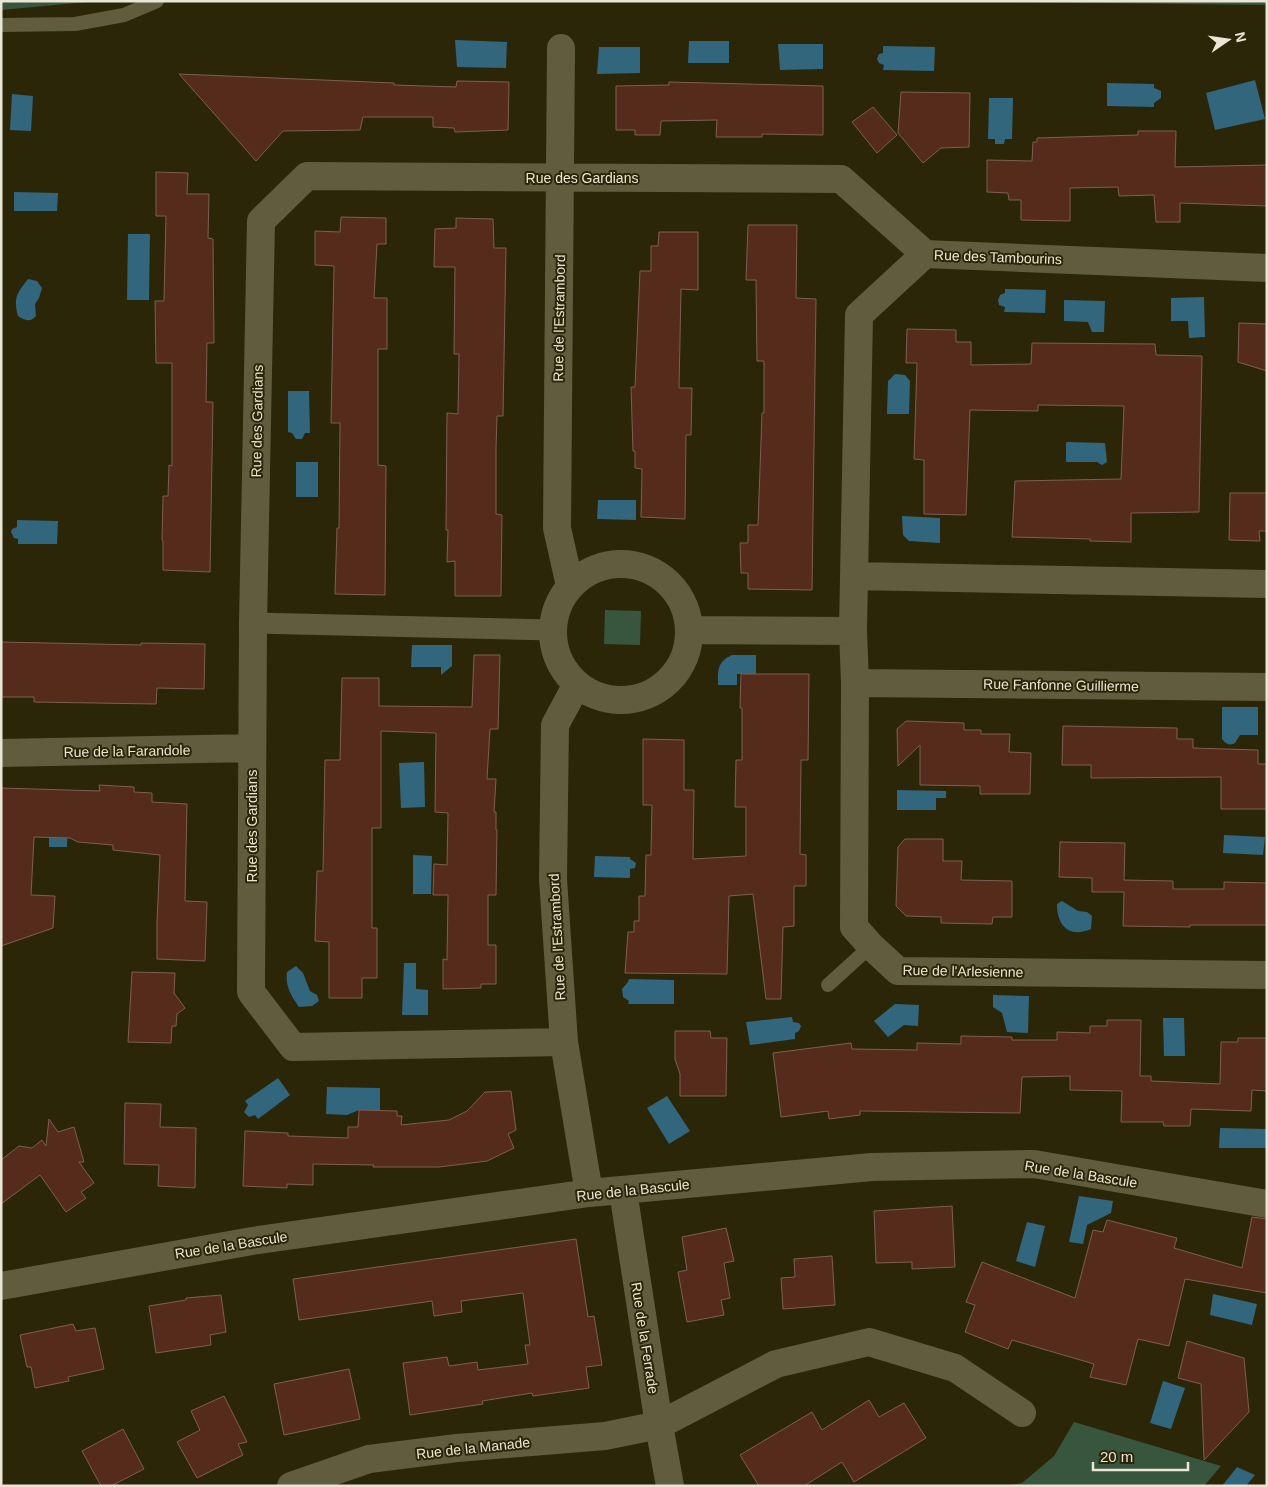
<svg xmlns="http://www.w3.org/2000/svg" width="1268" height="1487" font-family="Helvetica,sans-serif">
<rect width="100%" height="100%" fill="#2c2609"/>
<!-- green -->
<path fill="#38553d" d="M 1,1 L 98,1 L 1,10 Z
M 926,1 L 1267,1 L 1267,5 Z
M 605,610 L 641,611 L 640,645 L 604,644 Z
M 1074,1422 L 1221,1466 L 1204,1486 L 1005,1486 L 1022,1483 L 1054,1456 Z"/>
<!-- water -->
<path fill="#31667c" d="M 455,40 L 507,42 L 506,68 L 457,67 Z
M 689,41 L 729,41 L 729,63 L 688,63 Z
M 778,44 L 823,44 L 823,69 L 780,70 Z
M 883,46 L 935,47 L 934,71 L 883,70 L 884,65 L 879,63 L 877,59 L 879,54 L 883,53 Z
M 599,47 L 640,47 L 640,73 L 597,74 Z
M 1255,80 L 1265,119 L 1215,130 L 1206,93 Z
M 1107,83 L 1154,84 L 1154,88 L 1161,91 L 1161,98 L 1154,103 L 1154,107 L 1107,106 Z
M 12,94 L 33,96 L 31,131 L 10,130 Z
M 989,98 L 1013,98 L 1012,139 L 1005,139 L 1004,144 L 995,144 L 995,139 L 988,139 Z
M 14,192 L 58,193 L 57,211 L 14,211 Z
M 128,234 L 150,234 L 149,300 L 127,300 Z
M 28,279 L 37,281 L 42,288 L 39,298 L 35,304 L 36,316 C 31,322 25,321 18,316 C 13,298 17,293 28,279 Z
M 1005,289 L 1046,290 L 1045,313 L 1004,312 L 1005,307 L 999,305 L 998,300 L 1000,295 L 1005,293 Z
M 1204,297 L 1205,337 L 1189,338 L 1188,321 L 1171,321 L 1171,298 Z
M 1064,300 L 1105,301 L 1104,332 L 1092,332 L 1088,322 L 1064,321 Z
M 895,374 L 905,375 L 910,381 L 909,414 L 887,414 L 888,381 Z
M 288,391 L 309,391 L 310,433 L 305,433 L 302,439 L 296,439 L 292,433 L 288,432 Z
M 1066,442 L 1105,443 L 1107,462 L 1102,465 L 1097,462 L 1066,462 Z
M 296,462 L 318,462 L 318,497 L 296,497 Z
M 598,500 L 636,500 L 636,520 L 597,519 Z
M 902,516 L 940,518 L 940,543 L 909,541 L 903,535 Z
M 17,520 L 58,521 L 57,544 L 18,544 L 18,539 L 14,538 L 11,532 L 12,529 L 17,527 Z
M 412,645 L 452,645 L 452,666 L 441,675 L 441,667 L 411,667 Z
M 732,655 L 756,655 L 756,674 L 737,674 L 737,685 L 718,685 C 718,670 717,662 732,655 Z
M 1222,707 L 1258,707 L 1258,735 L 1240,735 L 1235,743 C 1229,746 1226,744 1222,739 Z
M 424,762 L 425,807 L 401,808 L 399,763 Z
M 897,790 L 946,791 L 946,798 L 936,798 L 936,810 L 897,810 Z
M 68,805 L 67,847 L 49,847 L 49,806 Z
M 1224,835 L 1265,837 L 1263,855 L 1223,853 Z
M 413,855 L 432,856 L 431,894 L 413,894 Z
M 595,856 L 630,857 L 630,859 L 636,863 L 635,868 L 630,869 L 630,878 L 594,877 Z
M 1062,901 L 1078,911 L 1087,912 L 1092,916 L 1091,929 C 1070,938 1057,927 1057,904 Z
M 404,963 L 416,963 L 416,989 L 428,990 L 428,1015 L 402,1015 Z
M 296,966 L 303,973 L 310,991 L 317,995 L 319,1001 L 312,1006 L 299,1007 C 291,996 285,986 287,972 Z
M 629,979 L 674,980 L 674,1004 L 628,1004 L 629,1001 L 623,997 L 622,989 L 628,982 Z
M 993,995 L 1029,996 L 1028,1033 L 1007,1032 L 1002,1013 L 993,1007 Z
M 895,1004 L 919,1005 L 918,1026 L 904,1025 L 888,1037 L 874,1021 Z
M 792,1017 L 793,1022 L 799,1023 L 801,1026 L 799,1031 L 795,1033 L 795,1039 L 750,1045 L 746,1022 Z
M 1163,1018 L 1184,1018 L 1185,1056 L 1164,1056 Z
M 278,1078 L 290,1095 L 258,1119 L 255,1115 L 249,1117 L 244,1112 L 248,1105 L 245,1101 Z
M 327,1087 L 380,1088 L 380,1111 L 359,1110 L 347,1115 L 326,1114 Z
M 667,1096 L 690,1131 L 669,1144 L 647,1108 Z
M 1220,1128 L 1267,1129 L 1267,1148 L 1219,1148 Z
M 1079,1196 L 1113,1201 L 1111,1213 L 1087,1225 L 1083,1244 L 1069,1242 Z
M 1027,1222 L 1045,1226 L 1035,1267 L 1016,1261 Z
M 1213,1294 L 1257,1304 L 1252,1325 L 1210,1315 Z
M 1163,1381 L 1185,1388 L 1171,1429 L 1150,1423 Z
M 1237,1467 L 1255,1475 L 1246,1486 L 1222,1486 Z"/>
<!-- building -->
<path fill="#552c1c" stroke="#7e5e53" d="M 179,74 L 394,83 L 394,85 L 456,87 L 457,81 L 509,82 L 508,130 L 455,132 L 454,128 L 433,127 L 433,117 L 363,117 L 360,130 L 283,131 L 256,161 Z
M 669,82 L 823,86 L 823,135 L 762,134 L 762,137 L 716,137 L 717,120 L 661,121 L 660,135 L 635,135 L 635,130 L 616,130 L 616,86 L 669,85 Z
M 901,92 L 970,93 L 969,147 L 941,148 L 923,163 L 898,133 Z
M 873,107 L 897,135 L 877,153 L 852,122 Z
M 1138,131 L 1176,131 L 1175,167 L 1267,165 L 1267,206 L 1180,203 L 1180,222 L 1156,222 L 1154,195 L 1119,196 L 1118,187 L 1070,188 L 1070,221 L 1021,220 L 1021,200 L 1009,200 L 1008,193 L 987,192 L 987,160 L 1032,161 L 1033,142 L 1037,142 L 1037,138 L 1138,135 Z
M 156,172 L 188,173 L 187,194 L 209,194 L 208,238 L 213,239 L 214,343 L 207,343 L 206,402 L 213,402 L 210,572 L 163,570 L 163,541 L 162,540 L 163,496 L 168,496 L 169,465 L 172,466 L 172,363 L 156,363 L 155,301 L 164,301 L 166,216 L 156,216 Z
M 341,217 L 386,218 L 386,244 L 377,244 L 374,298 L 387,298 L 387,349 L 378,349 L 378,465 L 386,466 L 385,595 L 335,594 L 337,528 L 339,528 L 340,423 L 331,423 L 334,266 L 315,265 L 315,231 L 340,232 Z
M 456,218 L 493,219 L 494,248 L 506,248 L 503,416 L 497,416 L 496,449 L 496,514 L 502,515 L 501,596 L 455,596 L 455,561 L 447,562 L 448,530 L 446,530 L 447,413 L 458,414 L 459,354 L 454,354 L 455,267 L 434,267 L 435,229 L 456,228 Z
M 748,225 L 797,225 L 796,298 L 816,299 L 812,590 L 748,589 L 748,573 L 741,573 L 740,543 L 748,543 L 748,525 L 758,525 L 762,413 L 764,413 L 764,361 L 757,361 L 756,280 L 746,280 Z
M 659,232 L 698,232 L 698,290 L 681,289 L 679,388 L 692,388 L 691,435 L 686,435 L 685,519 L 641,517 L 642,469 L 635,468 L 635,451 L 633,451 L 631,387 L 635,387 L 640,271 L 651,271 L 651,246 L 658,246 Z
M 1239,323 L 1267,324 L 1267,371 L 1238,362 Z
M 907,329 L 956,330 L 956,342 L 971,342 L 971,365 L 1031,364 L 1032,343 L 1155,344 L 1156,355 L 1202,356 L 1199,512 L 1131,513 L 1131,542 L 1090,541 L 1090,539 L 1012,537 L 1015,481 L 1121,479 L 1124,406 L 1038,405 L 1038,411 L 970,410 L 966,515 L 924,514 L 924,460 L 914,459 L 917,363 L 906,363 Z
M 1230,493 L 1267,493 L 1267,531 L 1259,531 L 1260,541 L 1229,540 Z
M 1,642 L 141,645 L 141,643 L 205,644 L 204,689 L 157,688 L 156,704 L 34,702 L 34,697 L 1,697 Z
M 474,655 L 500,655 L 498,729 L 490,729 L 487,779 L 496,779 L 494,812 L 496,812 L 496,830 L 497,830 L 496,895 L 488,895 L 488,945 L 496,945 L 496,984 L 481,984 L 481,988 L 443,989 L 443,959 L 447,960 L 448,895 L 433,895 L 434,864 L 447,865 L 448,813 L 435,812 L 436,733 L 381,731 L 381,828 L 372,828 L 372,928 L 377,928 L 377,978 L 362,978 L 362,998 L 329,998 L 329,942 L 315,941 L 317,871 L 323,871 L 325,760 L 340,760 L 342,678 L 379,678 L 379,706 L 472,707 Z
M 741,674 L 809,674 L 808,760 L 801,760 L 800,854 L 806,855 L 806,886 L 794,886 L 794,926 L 783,927 L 781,999 L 766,999 L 753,894 L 729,896 L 727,974 L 625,973 L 628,932 L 634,932 L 634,921 L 639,921 L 639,896 L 645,896 L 646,855 L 651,855 L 652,805 L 643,805 L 643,739 L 684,740 L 684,790 L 694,790 L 693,859 L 746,856 L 746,807 L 735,807 L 736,760 L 742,760 L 742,708 L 740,708 Z
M 906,721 L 964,723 L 964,730 L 981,730 L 981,734 L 1010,734 L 1009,752 L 1031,753 L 1030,794 L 980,794 L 980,786 L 920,785 L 920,745 L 898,766 L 897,729 Z
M 1063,726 L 1177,728 L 1177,739 L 1193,739 L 1193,748 L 1258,750 L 1258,764 L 1267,764 L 1267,809 L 1221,809 L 1221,777 L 1091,778 L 1091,765 L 1062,765 Z
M 99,785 L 134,787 L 134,792 L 152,793 L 152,802 L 187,804 L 185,901 L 207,902 L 205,961 L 157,959 L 157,922 L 160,855 L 113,850 L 113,845 L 78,842 L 70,838 L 34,837 L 31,895 L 55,896 L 53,928 L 1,946 L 1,788 L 100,791 Z
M 905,839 L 943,839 L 943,861 L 962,861 L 961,880 L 1012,881 L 1012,917 L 993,917 L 992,924 L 941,923 L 941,917 L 906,916 L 896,906 L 898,847 Z
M 1060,842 L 1125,843 L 1124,880 L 1173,881 L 1173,889 L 1224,889 L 1224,882 L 1267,883 L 1267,925 L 1190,925 L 1190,927 L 1123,926 L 1124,892 L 1092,892 L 1092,878 L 1059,877 Z
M 132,972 L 175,973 L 174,993 L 185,1008 L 177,1014 L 176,1026 L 172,1026 L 171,1043 L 128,1042 Z
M 1107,1020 L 1141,1020 L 1140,1076 L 1151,1076 L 1151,1081 L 1220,1084 L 1221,1042 L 1238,1042 L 1238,1038 L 1267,1038 L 1267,1091 L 1252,1090 L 1251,1111 L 1191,1109 L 1190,1126 L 1164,1126 L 1163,1122 L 1121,1122 L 1122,1091 L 1070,1090 L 1070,1076 L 1022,1077 L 1020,1113 L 860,1111 L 860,1115 L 829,1119 L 828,1111 L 781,1117 L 773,1053 L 851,1043 L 852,1049 L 917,1050 L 917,1043 L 961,1044 L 961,1036 L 1012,1037 L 1012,1040 L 1057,1040 L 1057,1032 L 1090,1033 L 1090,1026 L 1107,1026 Z
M 675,1031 L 710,1031 L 711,1038 L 727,1038 L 726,1096 L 680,1096 L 680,1074 L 675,1059 Z
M 511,1091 L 516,1130 L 508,1134 L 514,1148 L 487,1161 L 439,1167 L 373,1167 L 374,1165 L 313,1164 L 313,1185 L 287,1184 L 287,1188 L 243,1186 L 245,1131 L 288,1133 L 288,1136 L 348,1138 L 348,1127 L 358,1127 L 359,1110 L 397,1111 L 397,1116 L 402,1116 L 401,1125 L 449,1120 L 467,1111 L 485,1092 Z
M 125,1103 L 161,1104 L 160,1127 L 196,1128 L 195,1188 L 158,1186 L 159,1165 L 124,1164 Z
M 49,1119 L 58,1132 L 74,1127 L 84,1162 L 79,1162 L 94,1183 L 81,1192 L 86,1198 L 66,1212 L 40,1175 L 1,1204 L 1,1160 L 19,1146 L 32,1148 L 42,1140 L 46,1146 Z
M 952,1206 L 955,1267 L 912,1269 L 912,1262 L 876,1263 L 874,1211 Z
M 1252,1217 L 1267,1219 L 1267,1293 L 1185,1279 L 1169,1346 L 1138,1339 L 1126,1385 L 1090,1377 L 1094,1364 L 1012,1340 L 1008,1349 L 965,1332 L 975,1305 L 966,1302 L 982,1262 L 1075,1298 L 1093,1230 L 1103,1232 L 1107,1220 L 1177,1238 L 1174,1248 L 1242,1268 Z
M 726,1228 L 734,1261 L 724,1263 L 730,1298 L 721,1300 L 724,1315 L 687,1322 L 678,1272 L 687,1270 L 682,1237 Z
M 576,1239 L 588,1317 L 594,1316 L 602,1365 L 586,1367 L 589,1388 L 533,1396 L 532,1393 L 482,1401 L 483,1404 L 410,1415 L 403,1363 L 447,1357 L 449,1366 L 477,1362 L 478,1370 L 528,1364 L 525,1345 L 530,1345 L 523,1293 L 461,1301 L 462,1312 L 434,1316 L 432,1301 L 299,1320 L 293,1279 Z
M 832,1256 L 835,1305 L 783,1309 L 781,1278 L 795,1277 L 794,1259 Z
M 221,1295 L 226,1332 L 210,1335 L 211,1345 L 156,1353 L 149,1306 L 186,1300 L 186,1298 Z
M 73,1324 L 76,1331 L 95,1328 L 104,1369 L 68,1377 L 69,1381 L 35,1388 L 31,1367 L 27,1367 L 20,1335 Z
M 1187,1341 L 1244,1358 L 1249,1412 L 1204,1460 L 1201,1384 L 1178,1378 Z
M 349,1369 L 360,1419 L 284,1435 L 274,1384 Z
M 224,1396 L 247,1442 L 238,1444 L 243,1455 L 197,1478 L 177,1442 L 200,1430 L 191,1411 Z
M 869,1400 L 879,1417 L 904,1403 L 926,1438 L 854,1482 L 842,1462 L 804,1486 L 759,1486 L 740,1455 L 812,1412 L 822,1430 Z
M 123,1429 L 144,1469 L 111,1486 L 101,1486 L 82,1451 Z"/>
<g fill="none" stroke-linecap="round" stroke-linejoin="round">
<!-- service -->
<path stroke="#625c3e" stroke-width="14" d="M 1,25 L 75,24 L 124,15 L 157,1
M 828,985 L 871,946"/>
<!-- pedestrian -->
<path stroke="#625c3e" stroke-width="21" d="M 253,623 L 553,630"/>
<!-- minor -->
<path stroke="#625c3e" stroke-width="28" d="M 561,48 L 557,528 L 570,586
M 1267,268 L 925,254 L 859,315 L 853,631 L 855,683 L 854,927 L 871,946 L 898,971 L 1267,975
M553 632a68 68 0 1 1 136 0a68 68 0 1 1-136 0Z
M 855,576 L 1267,584
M 690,630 L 853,631
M 855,683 L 1267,687
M 577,684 L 555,725 L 553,879 L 564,1042 L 589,1193
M 1,753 L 252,748
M 564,1042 L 293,1047 L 251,992 L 253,623 L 261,221 L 307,176 L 841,179 L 925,254
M 623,1191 L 659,1425 L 670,1486
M 1,1286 L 252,1241 L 589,1193 L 872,1167 L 1034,1164 L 1267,1204
M 291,1486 L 369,1459 L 457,1448 L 605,1436 L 659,1425 L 776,1364 L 869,1342 L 955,1368 L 1022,1413"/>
</g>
<g text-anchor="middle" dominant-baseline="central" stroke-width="4" stroke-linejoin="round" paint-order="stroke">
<!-- street labels -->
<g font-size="14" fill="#e9e6d5" stroke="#2c2609">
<text x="582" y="178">Rue des Gardians</text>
<text transform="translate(998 257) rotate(2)">Rue des Tambourins</text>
<text transform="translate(559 318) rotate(-89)">Rue de l'Estrambord</text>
<text transform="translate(257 421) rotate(-89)">Rue des Gardians</text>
<text transform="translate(1061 685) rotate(1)">Rue Fanfonne Guillierme</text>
<text transform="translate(127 751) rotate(-1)">Rue de la Farandole</text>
<text transform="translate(252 826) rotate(-90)">Rue des Gardians</text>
<text transform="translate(557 937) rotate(-93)">Rue de l'Estrambord</text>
<text transform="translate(963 971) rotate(1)">Rue de l'Arlesienne</text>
<text transform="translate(1081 1174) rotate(9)">Rue de la Bascule</text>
<text transform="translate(633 1190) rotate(-6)">Rue de la Bascule</text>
<text transform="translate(231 1245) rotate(-9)">Rue de la Bascule</text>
<text transform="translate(645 1338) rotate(81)">Rue de la Ferrade</text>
<text transform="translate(473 1448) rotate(-6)">Rue de la Manade</text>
</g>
</g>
<!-- border -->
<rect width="1268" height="1487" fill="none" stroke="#e9e6d5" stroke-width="5"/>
<!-- north arrow -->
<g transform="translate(1228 40) rotate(77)" stroke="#2c2609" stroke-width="4" paint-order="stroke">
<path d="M0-4L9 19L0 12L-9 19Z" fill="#e9e6d5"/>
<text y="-8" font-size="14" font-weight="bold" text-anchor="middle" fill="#e9e6d5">N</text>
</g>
<!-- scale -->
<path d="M1093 1462v8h95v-8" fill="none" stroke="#e9e6d5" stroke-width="2.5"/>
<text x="1100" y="1462" font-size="15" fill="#e9e6d5" stroke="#2c2609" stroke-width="4" paint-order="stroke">20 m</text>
</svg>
